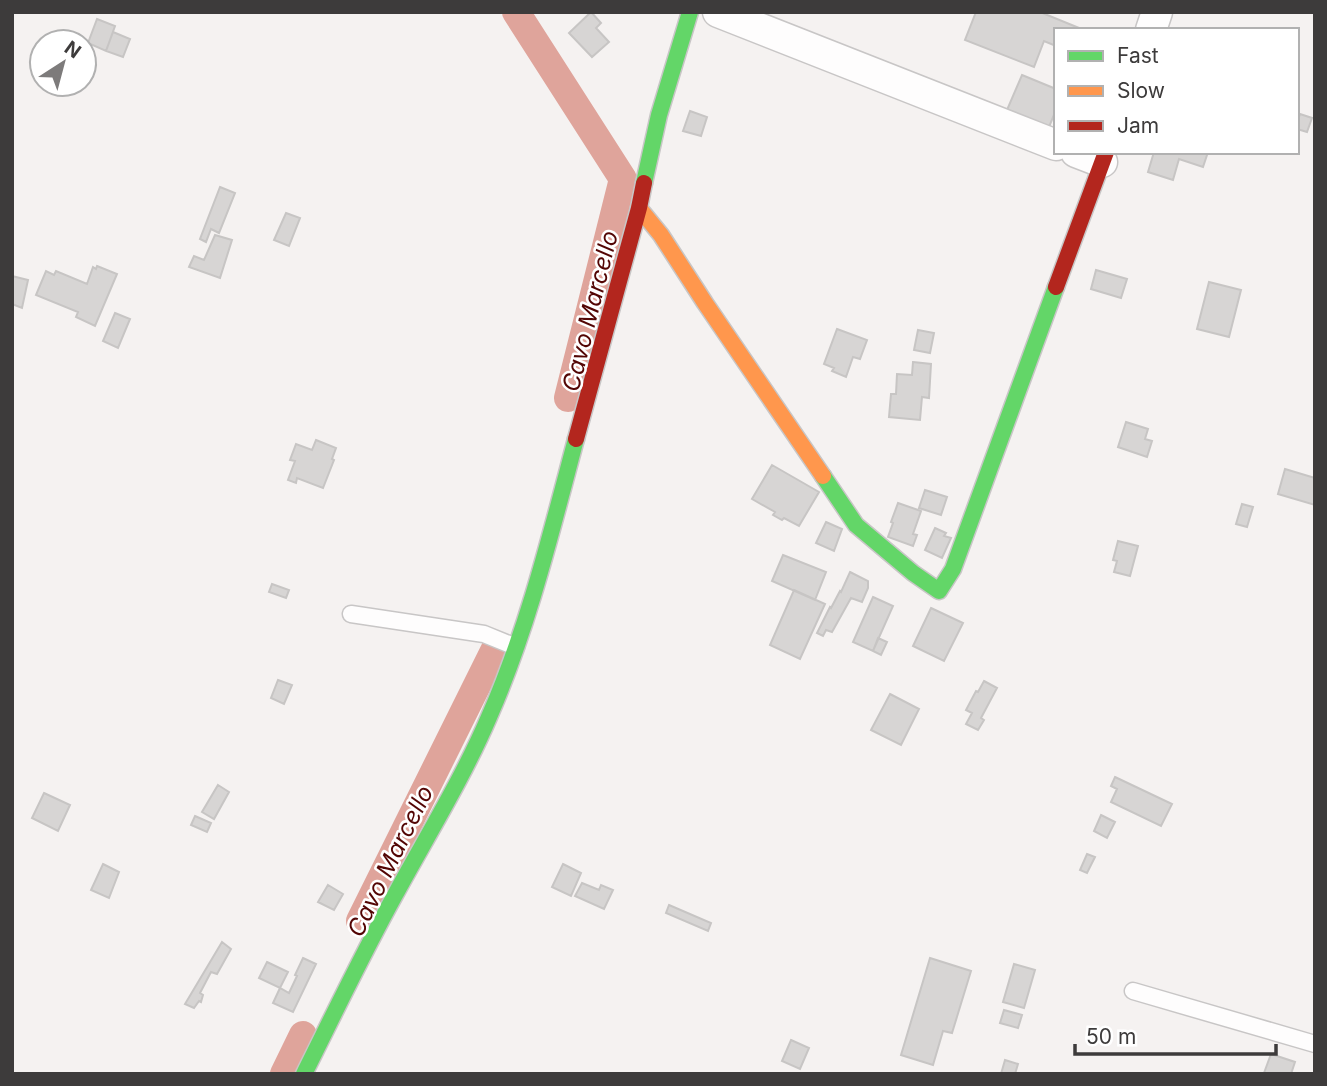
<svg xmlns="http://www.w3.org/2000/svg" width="1327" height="1086" font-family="Inter,sans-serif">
<rect width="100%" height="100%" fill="#f5f2f1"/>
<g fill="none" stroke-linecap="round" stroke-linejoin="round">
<!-- canal -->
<path stroke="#dfa49b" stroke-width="28" d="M 516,12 L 623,179 L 568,398
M 360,921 L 496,647
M 284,1074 L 303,1035"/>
</g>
<!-- building -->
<path fill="#d7d5d4" stroke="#c7c5c4" stroke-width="2" d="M 591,12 L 601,23 L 596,28 L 609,42 L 592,57 L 569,33 Z
M 976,12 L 1040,12 L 1084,30 L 1056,30 L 1056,46 L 1044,41 L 1034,67 L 965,40 Z
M 97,19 L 115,26 L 106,51 L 88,43 Z
M 113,32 L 130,39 L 123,57 L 106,51 Z
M 1022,75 L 1056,89 L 1056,110 L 1049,127 L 1007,110 Z
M 690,111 L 707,117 L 701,136 L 683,131 Z
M 1300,114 L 1312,118 L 1307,132 L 1297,129 L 1297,123 Z
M 1154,152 L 1208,152 L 1203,167 L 1179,159 L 1173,180 L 1148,172 Z
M 220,187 L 235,193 L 219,233 L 211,229 L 206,242 L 200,239 Z
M 286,213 L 300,218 L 289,246 L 274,240 Z
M 215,235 L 232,240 L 220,278 L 189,267 L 194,256 L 204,260 Z
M 97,266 L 117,274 L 95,326 L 76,317 L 78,312 L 36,295 L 46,271 L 54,275 L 56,271 L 87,284 L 93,267 L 96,269 Z
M 1096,270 L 1127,279 L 1121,298 L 1091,289 Z
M 12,276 L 28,280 L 22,308 L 12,304 Z
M 1209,282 L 1241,290 L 1229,337 L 1197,329 Z
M 115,313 L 130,319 L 118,348 L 103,341 Z
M 837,329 L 867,340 L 860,359 L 853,357 L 846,377 L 832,371 L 834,368 L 824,364 Z
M 918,330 L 934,333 L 930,353 L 914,350 Z
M 913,362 L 931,364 L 929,398 L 922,397 L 920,420 L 889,417 L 891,394 L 896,394 L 897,374 L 912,375 Z
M 1126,422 L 1148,429 L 1145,439 L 1152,441 L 1147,457 L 1118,447 Z
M 316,440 L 336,448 L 332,459 L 334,460 L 323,488 L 297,478 L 296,483 L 288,480 L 295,461 L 290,460 L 296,444 L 312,450 Z
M 772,465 L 819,492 L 799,526 L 784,518 L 782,520 L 773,515 L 775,512 L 752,499 Z
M 1285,469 L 1315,478 L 1315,505 L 1278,494 Z
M 925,490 L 947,497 L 941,515 L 919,508 Z
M 898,503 L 921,511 L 913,534 L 917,535 L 913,546 L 888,537 L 893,523 L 891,522 Z
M 1242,504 L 1253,507 L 1247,527 L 1236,524 Z
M 826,522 L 842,529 L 834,551 L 816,543 Z
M 935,528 L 946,533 L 944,536 L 951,538 L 942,558 L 925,550 Z
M 1118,541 L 1138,546 L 1130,576 L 1114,572 L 1117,561 L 1113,560 Z
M 783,555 L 826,572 L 815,600 L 772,581 Z
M 850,572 L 868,581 L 868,588 L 862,602 L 851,598 L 832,632 L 826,630 L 823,636 L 817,633 L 830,607 L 831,608 L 840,591 L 841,592 Z
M 272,584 L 289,590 L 286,598 L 269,592 Z
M 794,590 L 825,604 L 800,659 L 770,645 Z
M 873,597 L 893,606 L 873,651 L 853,642 Z
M 931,608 L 963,623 L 944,661 L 913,646 Z
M 878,638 L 887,642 L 881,655 L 873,651 Z
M 278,680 L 292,685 L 284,704 L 271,698 Z
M 984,681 L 997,688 L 981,718 L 984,720 L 978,730 L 966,724 L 972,713 L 966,710 L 976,691 L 978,692 Z
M 890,694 L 919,709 L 901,745 L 871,730 Z
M 1115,777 L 1172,804 L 1161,826 L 1111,802 L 1117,789 L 1111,786 Z
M 218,785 L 229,792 L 214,819 L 202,812 Z
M 44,793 L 70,805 L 58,831 L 32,818 Z
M 1101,815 L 1115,822 L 1107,838 L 1094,831 Z
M 195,816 L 211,823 L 207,832 L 191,825 Z
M 1087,854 L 1095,857 L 1087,873 L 1080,870 Z
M 103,864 L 119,872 L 109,898 L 91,890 Z
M 563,864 L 581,873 L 571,896 L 552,887 Z
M 582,883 L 599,890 L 601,885 L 613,890 L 604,909 L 575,896 Z
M 328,885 L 343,894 L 334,910 L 318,902 Z
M 669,905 L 711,923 L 708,931 L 666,913 Z
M 222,942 L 231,949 L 217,974 L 211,972 L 200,993 L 203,995 L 201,1002 L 199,1001 L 194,1008 L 185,1004 Z
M 303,958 L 316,964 L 293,1012 L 273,1003 L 280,988 L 289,993 L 297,976 L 295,975 Z
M 930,958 L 971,971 L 952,1033 L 943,1031 L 933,1065 L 901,1055 Z
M 267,962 L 288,972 L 280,988 L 259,978 Z
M 1014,964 L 1035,970 L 1024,1008 L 1003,1002 Z
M 1004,1010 L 1022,1015 L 1018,1028 L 1000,1023 Z
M 791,1040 L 809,1048 L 800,1069 L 782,1061 Z
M 1271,1054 L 1295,1062 L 1291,1074 L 1264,1073 Z
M 1005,1060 L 1018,1064 L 1015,1074 L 1001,1074 Z"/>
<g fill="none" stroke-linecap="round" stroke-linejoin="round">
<defs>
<path id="lane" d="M 351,614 L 484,634 L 516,647
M 1133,991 L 1315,1044"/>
<path id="street" d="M 718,12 L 1056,145
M 1151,30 L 1157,12
M 1076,152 L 1102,162"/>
<path id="fast" d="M 644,183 L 659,115 L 690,12
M 823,476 L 856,525 L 913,573 L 939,591 L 953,569 L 1056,287
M 304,1074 C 334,1014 363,953 395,895 C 427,836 463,778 489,717 C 528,628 551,533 576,439"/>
<path id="slow" d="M 639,208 L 661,235 L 705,303 L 823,476"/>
<path id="jam" d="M 1056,287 L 1106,152
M 576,439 L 639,208 L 644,183"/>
</defs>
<!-- lane casing -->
<use href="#lane" stroke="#c8c6c6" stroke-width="19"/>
<!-- street casing -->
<use href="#street" stroke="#c8c6c6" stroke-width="33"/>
<!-- fast casing -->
<use href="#fast" stroke="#c8c6c6" stroke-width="19"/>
<!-- slow casing -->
<use href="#slow" stroke="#c8c6c6" stroke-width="19"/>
<!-- jam casing -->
<use href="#jam" stroke="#c8c6c6" stroke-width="19"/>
<!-- lane -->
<use href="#lane" stroke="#fefdfd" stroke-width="16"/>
<!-- street -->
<use href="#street" stroke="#fefdfd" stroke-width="30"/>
<!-- fast -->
<use href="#fast" stroke="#63d668" stroke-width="16"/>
<!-- slow -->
<use href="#slow" stroke="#ff974d" stroke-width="16"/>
<!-- jam -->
<use href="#jam" stroke="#b3261e" stroke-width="16"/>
</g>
<g text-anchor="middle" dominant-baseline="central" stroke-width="5" stroke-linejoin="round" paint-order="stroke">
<!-- water labels -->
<g font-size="24" font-style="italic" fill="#530504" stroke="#fff">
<text transform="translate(590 311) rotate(-76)">Cavo Marcello</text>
<text transform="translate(390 861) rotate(-64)">Cavo Marcello</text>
</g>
</g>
<!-- border -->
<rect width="1327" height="1086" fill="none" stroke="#3d3b3b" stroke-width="28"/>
<!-- legend -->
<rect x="1054" y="28" width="245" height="126" fill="#ffffff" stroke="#b1b1b1" stroke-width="2"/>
<rect x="1068" y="51" width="35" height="10" fill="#63d668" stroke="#b1b1b1" stroke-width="2"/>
<text x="1117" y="63" font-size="21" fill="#3d3b3b">Fast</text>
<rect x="1068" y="86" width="35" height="10" fill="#ff974d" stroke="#b1b1b1" stroke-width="2"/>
<text x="1117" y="98" font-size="21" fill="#3d3b3b">Slow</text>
<rect x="1068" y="121" width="35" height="10" fill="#b3261e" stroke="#b1b1b1" stroke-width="2"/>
<text x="1117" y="133" font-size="21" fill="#3d3b3b">Jam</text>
<!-- north arrow -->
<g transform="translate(63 63) rotate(36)"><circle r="33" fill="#ffffff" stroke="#b1b1b1" stroke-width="2"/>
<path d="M0-5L12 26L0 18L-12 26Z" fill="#7d7b7b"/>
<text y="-10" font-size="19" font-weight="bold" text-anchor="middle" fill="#3d3b3b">N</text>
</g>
<!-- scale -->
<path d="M1075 1044v10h201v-10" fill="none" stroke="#3d3b3b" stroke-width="3.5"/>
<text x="1086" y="1044" font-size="21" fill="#3d3b3b" stroke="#ffffff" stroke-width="5" paint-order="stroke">50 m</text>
</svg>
